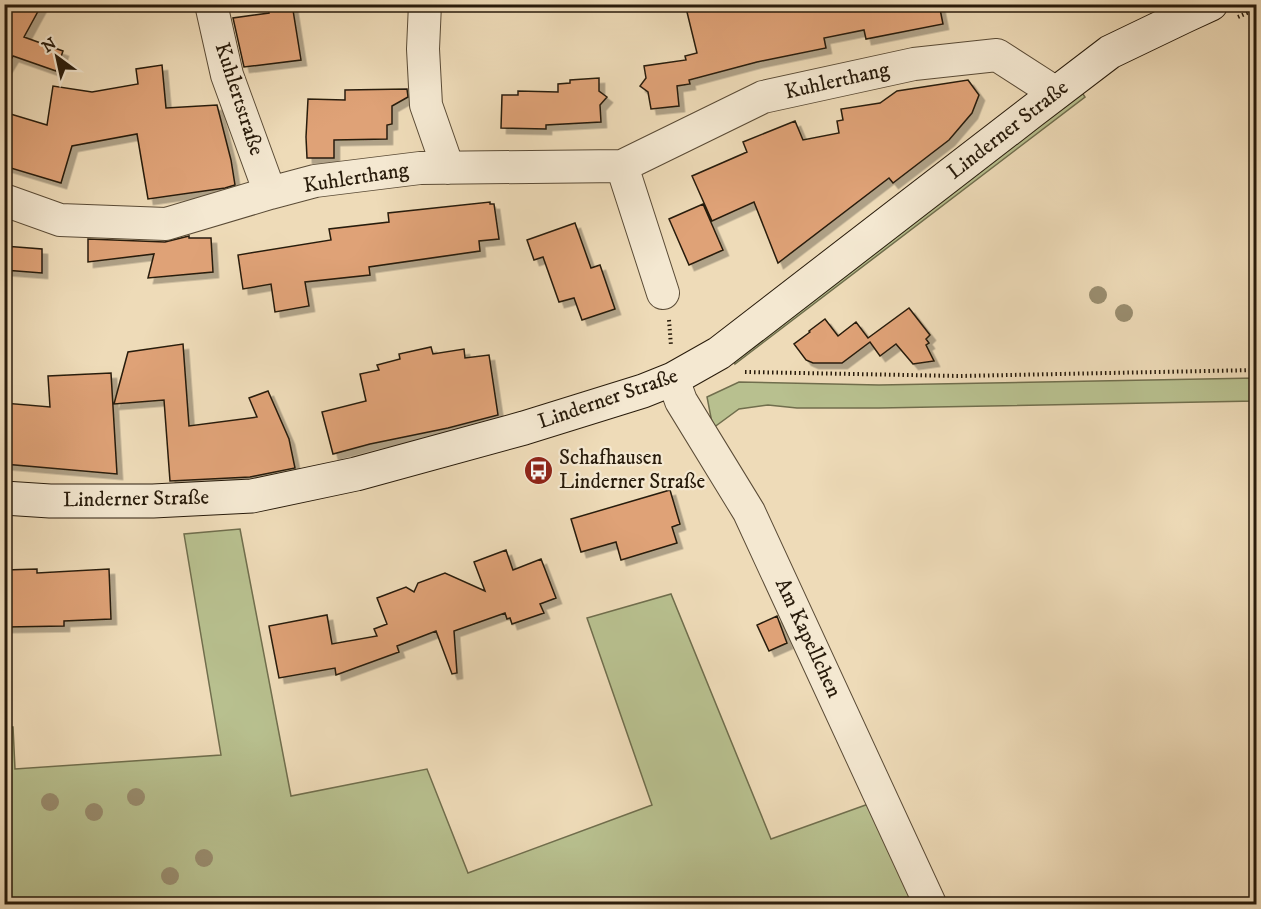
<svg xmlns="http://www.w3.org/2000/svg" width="1261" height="909" font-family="'IM FELL DW Pica',serif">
<defs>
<filter id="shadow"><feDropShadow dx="5.5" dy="5.5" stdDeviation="0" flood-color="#0004"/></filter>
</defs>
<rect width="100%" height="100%" fill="#eedbb8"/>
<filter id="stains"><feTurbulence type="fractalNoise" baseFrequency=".00333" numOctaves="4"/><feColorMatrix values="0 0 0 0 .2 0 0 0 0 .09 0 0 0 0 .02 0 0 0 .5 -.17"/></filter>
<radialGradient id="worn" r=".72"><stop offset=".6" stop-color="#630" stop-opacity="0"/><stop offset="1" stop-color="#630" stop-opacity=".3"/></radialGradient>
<!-- green -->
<path fill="#b8c08f" stroke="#706e4d" stroke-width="1.5" d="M 1079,88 L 1085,97 L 735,364 L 733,356 Z
M 1256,378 L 1256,401 L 879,408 L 797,408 L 768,405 L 739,409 L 713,428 L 707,397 L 739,382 L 879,385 Z
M 240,529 L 291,796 L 427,769 L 468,873 L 652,805 L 587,618 L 671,594 L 771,839 L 874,802 L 917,904 L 5,904 L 4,727 L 13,727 L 15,769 L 221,755 L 184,534 Z"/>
<!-- building -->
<path fill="#dfa277" stroke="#281b0b" stroke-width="1.5" filter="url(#shadow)" d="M 4,4 L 42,4 L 24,37 L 63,51 L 56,71 L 13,56 L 4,71 Z
M 268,4 L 292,4 L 301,60 L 244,67 L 233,18 L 269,13 Z
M 700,4 L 939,4 L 943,24 L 866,39 L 864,30 L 824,38 L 826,48 L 757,62 L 689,80 L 690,84 L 677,86 L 679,106 L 651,109 L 648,92 L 640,86 L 646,78 L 644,66 L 686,60 L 685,56 L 697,53 L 686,8 Z
M 162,65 L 166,108 L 217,105 L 231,160 L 235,185 L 225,188 L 148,199 L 137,134 L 72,146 L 61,183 L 4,166 L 4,112 L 47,125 L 53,86 L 92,92 L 138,84 L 136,69 Z
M 599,78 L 599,91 L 607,97 L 600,105 L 601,122 L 546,125 L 546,129 L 501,128 L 502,95 L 518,95 L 518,91 L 558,92 L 558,84 L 570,83 L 570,80 Z
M 968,80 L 979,95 L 972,113 L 949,140 L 893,183 L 889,178 L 778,263 L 754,202 L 712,221 L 692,176 L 747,152 L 743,142 L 795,121 L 803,140 L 839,133 L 837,121 L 843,120 L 841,109 L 880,103 L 897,91 Z
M 407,89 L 408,97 L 392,106 L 392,124 L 387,125 L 387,139 L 334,140 L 334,158 L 307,158 L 306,137 L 308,99 L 345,100 L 345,90 Z
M 490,202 L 490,204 L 494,204 L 499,239 L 479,241 L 480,251 L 369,267 L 370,275 L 305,282 L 309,306 L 275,312 L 271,284 L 243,289 L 238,255 L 331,240 L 329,229 L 389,222 L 388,213 Z
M 703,204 L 723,250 L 689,265 L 669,219 Z
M 575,223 L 591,268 L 600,265 L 615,309 L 582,320 L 574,298 L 559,302 L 543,257 L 534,260 L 527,240 Z
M 189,236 L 189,238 L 211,238 L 213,272 L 148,278 L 154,254 L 88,262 L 88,239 L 165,242 Z
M 4,246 L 42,249 L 42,273 L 4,270 Z
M 909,308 L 930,335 L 926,339 L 929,343 L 926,345 L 934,361 L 913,364 L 896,344 L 880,356 L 870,342 L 842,363 L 813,363 L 806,360 L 794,344 L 810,332 L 809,331 L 825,319 L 838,336 L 856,322 L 868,338 Z
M 183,344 L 189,426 L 257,417 L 249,398 L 268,391 L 289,439 L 295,468 L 250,477 L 170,481 L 164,400 L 114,404 L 128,352 Z
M 431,347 L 433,354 L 464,349 L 465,358 L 489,355 L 498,415 L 448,428 L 370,444 L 333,454 L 322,412 L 366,401 L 360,374 L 379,370 L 377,365 L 400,359 L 399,354 Z
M 111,373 L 117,474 L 4,464 L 4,403 L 50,407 L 48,376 Z
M 670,490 L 680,524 L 672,527 L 677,543 L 621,560 L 616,542 L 581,552 L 571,519 Z
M 506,550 L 513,570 L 541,559 L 556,598 L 540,604 L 544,613 L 512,624 L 510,618 L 507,619 L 505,613 L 454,631 L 457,673 L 452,674 L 436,631 L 397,646 L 399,652 L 336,675 L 335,668 L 279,678 L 269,626 L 327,615 L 332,644 L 377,636 L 374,629 L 387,624 L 377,598 L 406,587 L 414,592 L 418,583 L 445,573 L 485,591 L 474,562 Z
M 37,569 L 37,573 L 109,569 L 111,619 L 64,621 L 64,626 L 6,627 L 5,570 Z
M 777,616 L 787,643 L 769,651 L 757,625 Z"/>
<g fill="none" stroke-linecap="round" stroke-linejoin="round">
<defs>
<path id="street" d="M 211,4 L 227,75 L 270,193
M 425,4 L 423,49 L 426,105 L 448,168
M 622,166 L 763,97 L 914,64 L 997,55 L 1056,93
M 4,200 L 60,220 L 166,224 L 270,193 L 315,181 L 420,168 L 622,166 L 663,293
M 673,379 L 681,401 L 749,512 L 930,904"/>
<path id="secondary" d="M 4,498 L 50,501 L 153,501 L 252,496 L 356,474 L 524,428 L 643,391 L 673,379 L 719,353 L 1030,113 L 1110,52 L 1185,16 L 1211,4"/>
</defs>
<!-- street casing -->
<use href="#street" stroke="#5a4b36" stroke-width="34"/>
<!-- secondary casing -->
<use href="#secondary" stroke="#281b0b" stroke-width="35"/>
<!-- path -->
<path stroke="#281b0b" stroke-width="4" stroke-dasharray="1.5 3" stroke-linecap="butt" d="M 1238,17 L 1256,9
M 669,320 L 671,346
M 745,372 L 960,376 L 1256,370"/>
<!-- street -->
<use href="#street" stroke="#f4e8d1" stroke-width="32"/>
<!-- secondary -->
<use href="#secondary" stroke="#f4e8d1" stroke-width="33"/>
</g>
<!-- trees -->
<g fill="#998d6f">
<circle cx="1098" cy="295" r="9"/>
<circle cx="1124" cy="313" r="9"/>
<circle cx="136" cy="797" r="9"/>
<circle cx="50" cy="802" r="9"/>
<circle cx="94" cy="812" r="9"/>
<circle cx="204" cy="858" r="9"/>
<circle cx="170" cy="876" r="9"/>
</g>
<!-- icons -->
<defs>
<symbol id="bus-disc" viewBox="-11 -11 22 22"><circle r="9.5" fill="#8f2418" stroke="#f4e8d1"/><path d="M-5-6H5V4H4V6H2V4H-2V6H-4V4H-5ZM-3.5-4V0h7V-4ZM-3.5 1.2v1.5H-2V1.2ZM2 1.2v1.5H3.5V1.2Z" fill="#fff"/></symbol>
</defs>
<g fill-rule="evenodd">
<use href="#bus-disc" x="522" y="454" width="33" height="33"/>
</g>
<g text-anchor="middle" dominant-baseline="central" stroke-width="4.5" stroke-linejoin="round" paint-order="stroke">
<!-- street labels -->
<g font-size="21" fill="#281b0b" stroke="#f4e8d1">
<text transform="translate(837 81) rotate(-13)">Kuhlerthang</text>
<text transform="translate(239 99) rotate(72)">Kuhlertstraße</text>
<text transform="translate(1008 130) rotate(-38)">Linderner Straße</text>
<text transform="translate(356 178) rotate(-9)">Kuhlerthang</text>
<text transform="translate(608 399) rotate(-19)">Linderner Straße</text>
<text transform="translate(136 499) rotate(-1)">Linderner Straße</text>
<text transform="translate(808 638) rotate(65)">Am Kapellchen</text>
</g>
<!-- poi labels -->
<g font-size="21" fill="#281b0b" stroke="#f4e8d1" text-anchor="start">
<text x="559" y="458">Schafhausen<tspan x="559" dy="24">Linderner Straße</tspan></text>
</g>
</g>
<!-- margin -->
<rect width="1261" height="909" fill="none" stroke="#eedbb8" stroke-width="24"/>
<rect x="6" y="6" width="1249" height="897" fill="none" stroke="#281b0b" stroke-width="3"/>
<rect x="12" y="12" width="1237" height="885" fill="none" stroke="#281b0b" stroke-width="1.5"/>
<!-- north arrow -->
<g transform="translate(57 57) rotate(327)" stroke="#f4e8d1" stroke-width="4.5" paint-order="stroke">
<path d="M0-4.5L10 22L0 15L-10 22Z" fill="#281b0b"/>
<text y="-9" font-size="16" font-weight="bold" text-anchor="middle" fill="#281b0b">N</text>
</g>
<rect width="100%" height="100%" filter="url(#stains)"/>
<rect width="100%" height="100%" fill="url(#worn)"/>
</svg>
